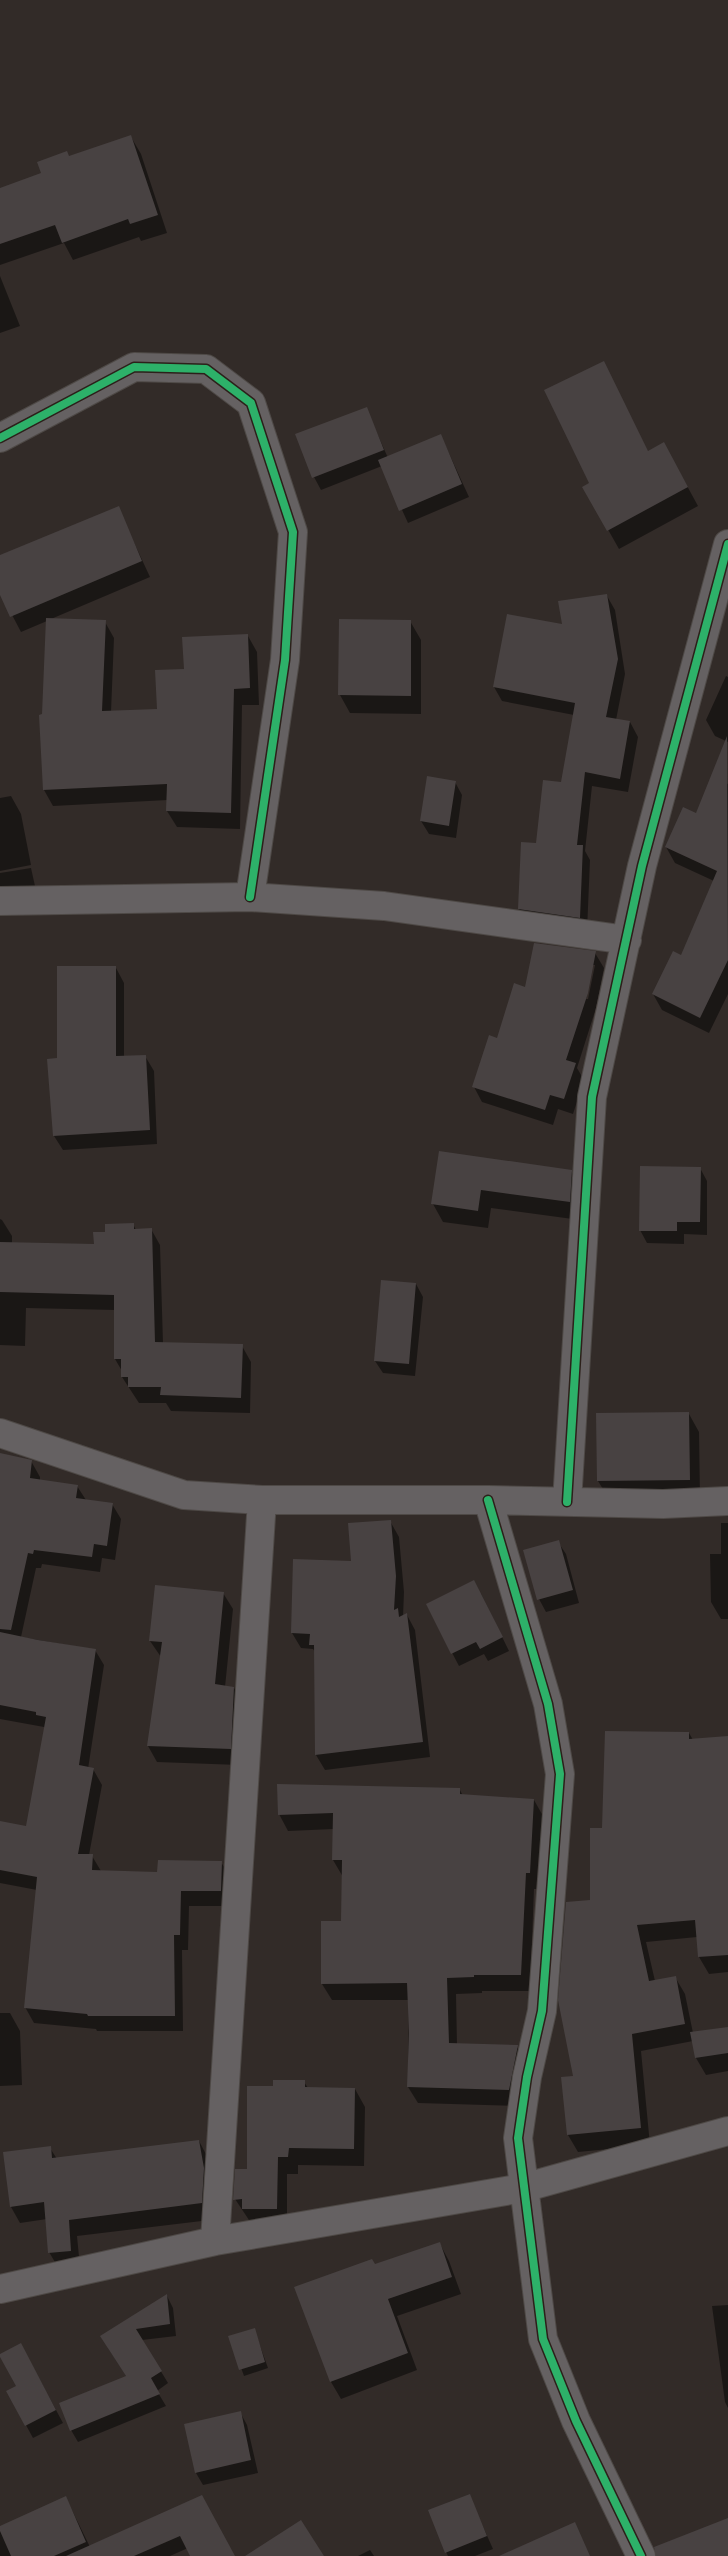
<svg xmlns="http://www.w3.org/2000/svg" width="728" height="2556" font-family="Inter,sans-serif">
<rect width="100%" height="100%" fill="#322b28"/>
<!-- shadow -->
<path fill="#0007" fill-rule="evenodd" d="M 131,137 L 141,154 L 167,233 L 141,241 L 139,237 L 73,260 L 64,243 L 0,265 L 0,190 L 43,174 L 69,157 Z
M 0,276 L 20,326 L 0,333 Z
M 604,363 L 648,452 L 674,462 L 698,506 L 619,549 L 584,487 L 591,483 Z
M 366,408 L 388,458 L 441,436 L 469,497 L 408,523 L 382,466 L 321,490 L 314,477 Z
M 118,508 L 150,577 L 51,619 L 105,622 L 114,638 L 111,712 L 158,710 L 185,670 L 248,636 L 257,652 L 259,705 L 242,705 L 240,829 L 177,827 L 167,811 L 168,800 L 53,806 L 44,790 L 40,716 L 44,716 L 47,621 L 21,632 L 0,592 L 0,556 Z
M 607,596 L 615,610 L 625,674 L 616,720 L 630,722 L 638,737 L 628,792 L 592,786 L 585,851 L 590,860 L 587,931 L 528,923 L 519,909 L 537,844 L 562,783 L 574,715 L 502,701 L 494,687 L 563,626 Z
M 410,621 L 421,640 L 421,714 L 350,713 L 340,695 Z
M 726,676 L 728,677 L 728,742 L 715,736 L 706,720 Z
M 712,777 L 728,784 L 728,994 L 709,1033 L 662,1010 L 653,994 L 682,957 L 714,881 L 675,863 L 666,847 L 696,815 Z
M 455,782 L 462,795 L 456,838 L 429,834 L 421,821 Z
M 11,796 L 21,814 L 31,865 L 0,871 L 0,798 Z
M 31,868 L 35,886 L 0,892 L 0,873 Z
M 595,953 L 604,968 L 596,1008 L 577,1068 L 584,1080 L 573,1114 L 558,1109 L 553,1125 L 482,1102 L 474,1087 L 526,988 ZM 592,965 L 595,965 L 588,999 L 586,999 Z
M 116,968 L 124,983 L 124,1057 L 145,1056 L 154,1071 L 157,1144 L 63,1150 L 54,1136 L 58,1059 Z
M 440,1153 L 571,1171 L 582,1189 L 580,1220 L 491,1208 L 488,1228 L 443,1222 L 433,1204 Z
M 700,1168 L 707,1181 L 707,1235 L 684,1234 L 684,1244 L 647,1243 L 640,1230 Z
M 0,1219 L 2,1220 L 12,1236 L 12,1243 L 95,1246 L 106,1233 L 133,1224 L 136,1230 L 151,1229 L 160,1245 L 163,1343 L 242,1346 L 251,1362 L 250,1413 L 171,1411 L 166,1403 L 139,1403 L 122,1377 L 122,1371 L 115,1359 L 115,1310 L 26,1308 L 25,1346 L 0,1345 Z
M 416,1284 L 423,1297 L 415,1376 L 383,1373 L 375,1361 Z
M 689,1414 L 699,1432 L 700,1498 L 609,1499 L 598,1481 L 598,1415 Z
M 0,1454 L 31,1461 L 40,1477 L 40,1481 L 77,1486 L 86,1500 L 112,1504 L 121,1519 L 115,1560 L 102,1558 L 100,1572 L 42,1564 L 41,1568 L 36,1568 L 21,1637 L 95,1650 L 104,1665 L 88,1769 L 93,1769 L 102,1785 L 89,1855 L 92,1856 L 101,1871 L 159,1873 L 221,1862 L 230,1877 L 229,1906 L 189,1906 L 188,1950 L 182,1950 L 183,2031 L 97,2031 L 96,2029 L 34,2023 L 25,2007 L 37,1890 L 0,1883 L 0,1822 L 27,1827 L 45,1729 L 44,1727 L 0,1719 Z
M 390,1521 L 399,1537 L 404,1592 L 403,1617 L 407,1615 L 415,1630 L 430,1757 L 325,1770 L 316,1755 L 315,1652 L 313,1649 L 301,1648 L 292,1633 Z
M 721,1523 L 728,1523 L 728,1619 L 721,1619 L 711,1602 L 710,1554 L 721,1554 Z
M 558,1542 L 566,1554 L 579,1603 L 546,1612 L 539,1599 Z
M 223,1593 L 233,1609 L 225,1687 L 234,1688 L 243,1704 L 239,1765 L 157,1762 L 148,1746 L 161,1657 L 150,1641 Z
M 481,1594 L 509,1651 L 488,1661 L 484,1654 L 459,1666 L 427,1605 Z
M 689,1733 L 693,1740 L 728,1737 L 728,1972 L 709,1974 L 699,1957 L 697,1937 L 646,1942 L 655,1981 L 675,1977 L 685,1994 L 693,2033 L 728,2028 L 728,2071 L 706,2075 L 696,2058 L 693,2041 L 641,2051 L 650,2145 L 578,2152 L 568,2135 L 591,1901 Z
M 460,1790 L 463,1796 L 534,1800 L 543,1816 L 539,1889 L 534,1889 L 530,1991 L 482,1991 L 482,1993 L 456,1994 L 457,2045 L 517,2047 L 526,2063 L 518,2106 L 418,2103 L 408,2087 L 409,2000 L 332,2000 L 322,1984 L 342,1922 L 343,1877 L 333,1860 L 334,1829 L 288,1831 L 279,1814 Z
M 0,2013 L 10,2013 L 20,2031 L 22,2085 L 0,2086 Z
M 304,2082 L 308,2088 L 355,2089 L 365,2107 L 364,2166 L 298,2165 L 298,2174 L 287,2174 L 287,2226 L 253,2226 L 235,2199 L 248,2170 L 274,2087 Z
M 199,2141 L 208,2158 L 210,2220 L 77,2236 L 80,2267 L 59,2269 L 49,2252 L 47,2219 L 20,2223 L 11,2207 L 50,2148 L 57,2159 Z
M 440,2244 L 449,2261 L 461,2294 L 397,2316 L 417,2370 L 341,2399 L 331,2382 L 375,2265 Z
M 167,2296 L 173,2308 L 176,2336 L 142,2340 L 168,2383 L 157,2391 L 166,2406 L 78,2442 L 71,2430 L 127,2377 L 108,2348 Z
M 728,2305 L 728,2408 L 725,2402 L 712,2306 Z
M 254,2329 L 268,2368 L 244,2376 L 230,2337 Z
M 28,2358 L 63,2423 L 33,2438 L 8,2392 L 17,2387 Z
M 240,2412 L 247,2425 L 258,2473 L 203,2485 L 196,2473 Z
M 469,2495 L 493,2549 L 475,2556 L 448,2556 L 446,2552 Z
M 202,2497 L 234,2556 L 192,2556 L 188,2548 L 170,2556 L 0,2556 L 0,2527 L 66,2498 L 90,2547 Z
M 370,2550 L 374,2556 L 358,2556 Z"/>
<!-- building -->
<path fill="#484242" d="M 131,135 L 158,215 L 130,224 L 128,219 L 62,243 L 55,225 L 0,244 L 0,188 L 41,173 L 37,162 L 67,151 L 69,156 Z
M 604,361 L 648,451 L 664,442 L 688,487 L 607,531 L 582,487 L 589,483 L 544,390 Z
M 367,407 L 384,450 L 312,478 L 295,434 Z
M 441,434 L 462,484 L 399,511 L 378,460 Z
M 119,506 L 142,561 L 10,617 L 0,595 L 0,555 Z
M 607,594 L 618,659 L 606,717 L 630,721 L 620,779 L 585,772 L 577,845 L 583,845 L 580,918 L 518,909 L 521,842 L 536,843 L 543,780 L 561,782 L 575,703 L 493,687 L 507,614 L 562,624 L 558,601 Z
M 46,618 L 106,620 L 102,711 L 157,709 L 155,670 L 184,669 L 182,637 L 248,634 L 250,688 L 234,689 L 231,813 L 166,811 L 167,784 L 43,790 L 39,715 L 42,714 Z
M 339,619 L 411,620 L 411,696 L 338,695 Z
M 727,736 L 728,960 L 700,1018 L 652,994 L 673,951 L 681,955 L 717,871 L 665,847 L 683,807 L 696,813 Z
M 427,776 L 456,781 L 449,826 L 420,821 Z
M 534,943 L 596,951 L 588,993 L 566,1060 L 576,1063 L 564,1099 L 550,1095 L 545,1110 L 472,1087 L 489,1035 L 497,1038 L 514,983 L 525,987 Z
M 57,966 L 116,966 L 116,1056 L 146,1055 L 150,1130 L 53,1136 L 47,1059 L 57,1058 Z
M 439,1151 L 572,1170 L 570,1202 L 481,1190 L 478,1211 L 431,1204 Z
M 640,1166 L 701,1167 L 700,1222 L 677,1222 L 677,1231 L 639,1231 Z
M 134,1223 L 134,1229 L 152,1228 L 155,1342 L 243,1344 L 241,1398 L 160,1395 L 161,1387 L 128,1387 L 128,1377 L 121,1377 L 121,1359 L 114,1359 L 114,1295 L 0,1292 L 0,1242 L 94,1244 L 93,1232 L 105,1232 L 105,1224 Z
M 381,1280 L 416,1283 L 409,1364 L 374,1361 Z
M 689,1412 L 690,1480 L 597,1481 L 596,1413 Z
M 0,1453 L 32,1460 L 30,1478 L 78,1485 L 76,1498 L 113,1503 L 107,1546 L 94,1544 L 92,1557 L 34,1550 L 33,1554 L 28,1553 L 11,1630 L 0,1629 Z
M 391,1520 L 396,1576 L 394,1610 L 398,1608 L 399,1617 L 407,1613 L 423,1742 L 315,1755 L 314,1645 L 309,1645 L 310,1634 L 291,1633 L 293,1559 L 351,1561 L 348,1523 Z
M 559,1540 L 573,1590 L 537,1600 L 523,1550 Z
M 474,1580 L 503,1637 L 480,1649 L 476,1642 L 451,1654 L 426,1604 Z
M 155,1585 L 224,1592 L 215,1684 L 234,1687 L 231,1749 L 147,1746 L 162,1642 L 149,1641 Z
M 0,1632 L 38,1640 L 96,1649 L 79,1765 L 94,1768 L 78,1854 L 93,1854 L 92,1870 L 157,1872 L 158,1860 L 222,1861 L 221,1891 L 181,1891 L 180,1935 L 174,1935 L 175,2016 L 88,2016 L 87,2014 L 24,2008 L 37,1877 L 0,1870 L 0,1821 L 26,1826 L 46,1717 L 36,1715 L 36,1712 L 0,1705 Z
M 605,1731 L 689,1732 L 689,1739 L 728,1736 L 728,1955 L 698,1957 L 695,1920 L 637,1925 L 649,1981 L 676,1976 L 685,2024 L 632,2034 L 641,2128 L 567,2135 L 561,2077 L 573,2076 L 558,2000 L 566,1902 L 590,1900 L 590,1828 L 602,1828 Z
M 277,1784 L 460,1788 L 460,1794 L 534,1799 L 530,1873 L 526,1873 L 521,1975 L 474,1975 L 474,1977 L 447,1978 L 449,2043 L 518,2045 L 509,2090 L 407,2087 L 409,2033 L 407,1983 L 321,1984 L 321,1921 L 341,1921 L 342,1860 L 332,1860 L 333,1813 L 278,1815 Z
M 728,2027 L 728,2053 L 695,2058 L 690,2032 Z
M 273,2080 L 305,2080 L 305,2087 L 355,2088 L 354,2149 L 289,2148 L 288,2157 L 278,2157 L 277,2209 L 242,2209 L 242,2199 L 233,2200 L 235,2169 L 247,2169 L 247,2086 L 273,2086 Z
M 199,2140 L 204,2168 L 202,2203 L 69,2220 L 71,2251 L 48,2253 L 44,2202 L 10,2207 L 3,2152 L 51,2146 L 52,2158 Z
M 440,2242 L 452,2277 L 388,2299 L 408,2353 L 330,2382 L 294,2287 L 372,2259 L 375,2264 Z
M 167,2294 L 170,2324 L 136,2329 L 162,2371 L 151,2378 L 160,2394 L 70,2431 L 59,2403 L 126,2376 L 100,2336 Z
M 255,2328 L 265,2362 L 239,2370 L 228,2336 Z
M 21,2343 L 56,2410 L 25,2426 L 6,2391 L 16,2386 L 0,2357 L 0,2354 Z
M 241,2411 L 251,2460 L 195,2473 L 184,2424 Z
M 470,2494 L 487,2536 L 445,2553 L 428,2510 Z
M 202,2495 L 235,2556 L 190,2556 L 180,2536 L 134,2556 L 66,2556 Z
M 66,2496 L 86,2542 L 54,2556 L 11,2556 L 0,2531 L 0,2526 Z
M 728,2518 L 728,2556 L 656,2556 L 654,2547 Z
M 301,2520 L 324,2556 L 245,2556 Z
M 575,2522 L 590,2556 L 499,2556 Z"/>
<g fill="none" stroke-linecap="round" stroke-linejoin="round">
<defs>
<path id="minor" d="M 0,438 L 134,367 L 206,369 L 251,403 L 293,532 L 285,660 L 250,897
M 0,901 L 250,897 L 384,906 L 627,940
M 0,1433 L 184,1495 L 262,1500 L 488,1500 L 663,1504 L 728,1501
M 488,1500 L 548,1704 L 560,1774 L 542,2011 L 527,2077 L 518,2138 L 543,2339 L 576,2421 L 641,2556
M 567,1502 L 592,1097 L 642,866 L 728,544
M 215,2241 L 262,1500
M 0,2289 L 215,2241 L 523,2188 L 728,2131"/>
</defs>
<!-- minor casing -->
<use href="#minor" stroke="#4e4946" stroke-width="30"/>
<!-- minor -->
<use href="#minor" stroke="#656162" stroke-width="28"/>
<defs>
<path id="cycleway" d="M 0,438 L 134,367 L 206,369 L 251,403 L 293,532 L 285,660 L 250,897
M 488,1500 L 548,1704 L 560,1774 L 542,2011 L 527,2077 L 518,2138 L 543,2339 L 576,2421 L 641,2556
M 567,1502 L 592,1097 L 642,866 L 728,544"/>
</defs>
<!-- cycleway casing -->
<use href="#cycleway" stroke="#2c201a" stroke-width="11"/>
<!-- cycleway -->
<use href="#cycleway" stroke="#2db169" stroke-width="8"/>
</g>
</svg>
